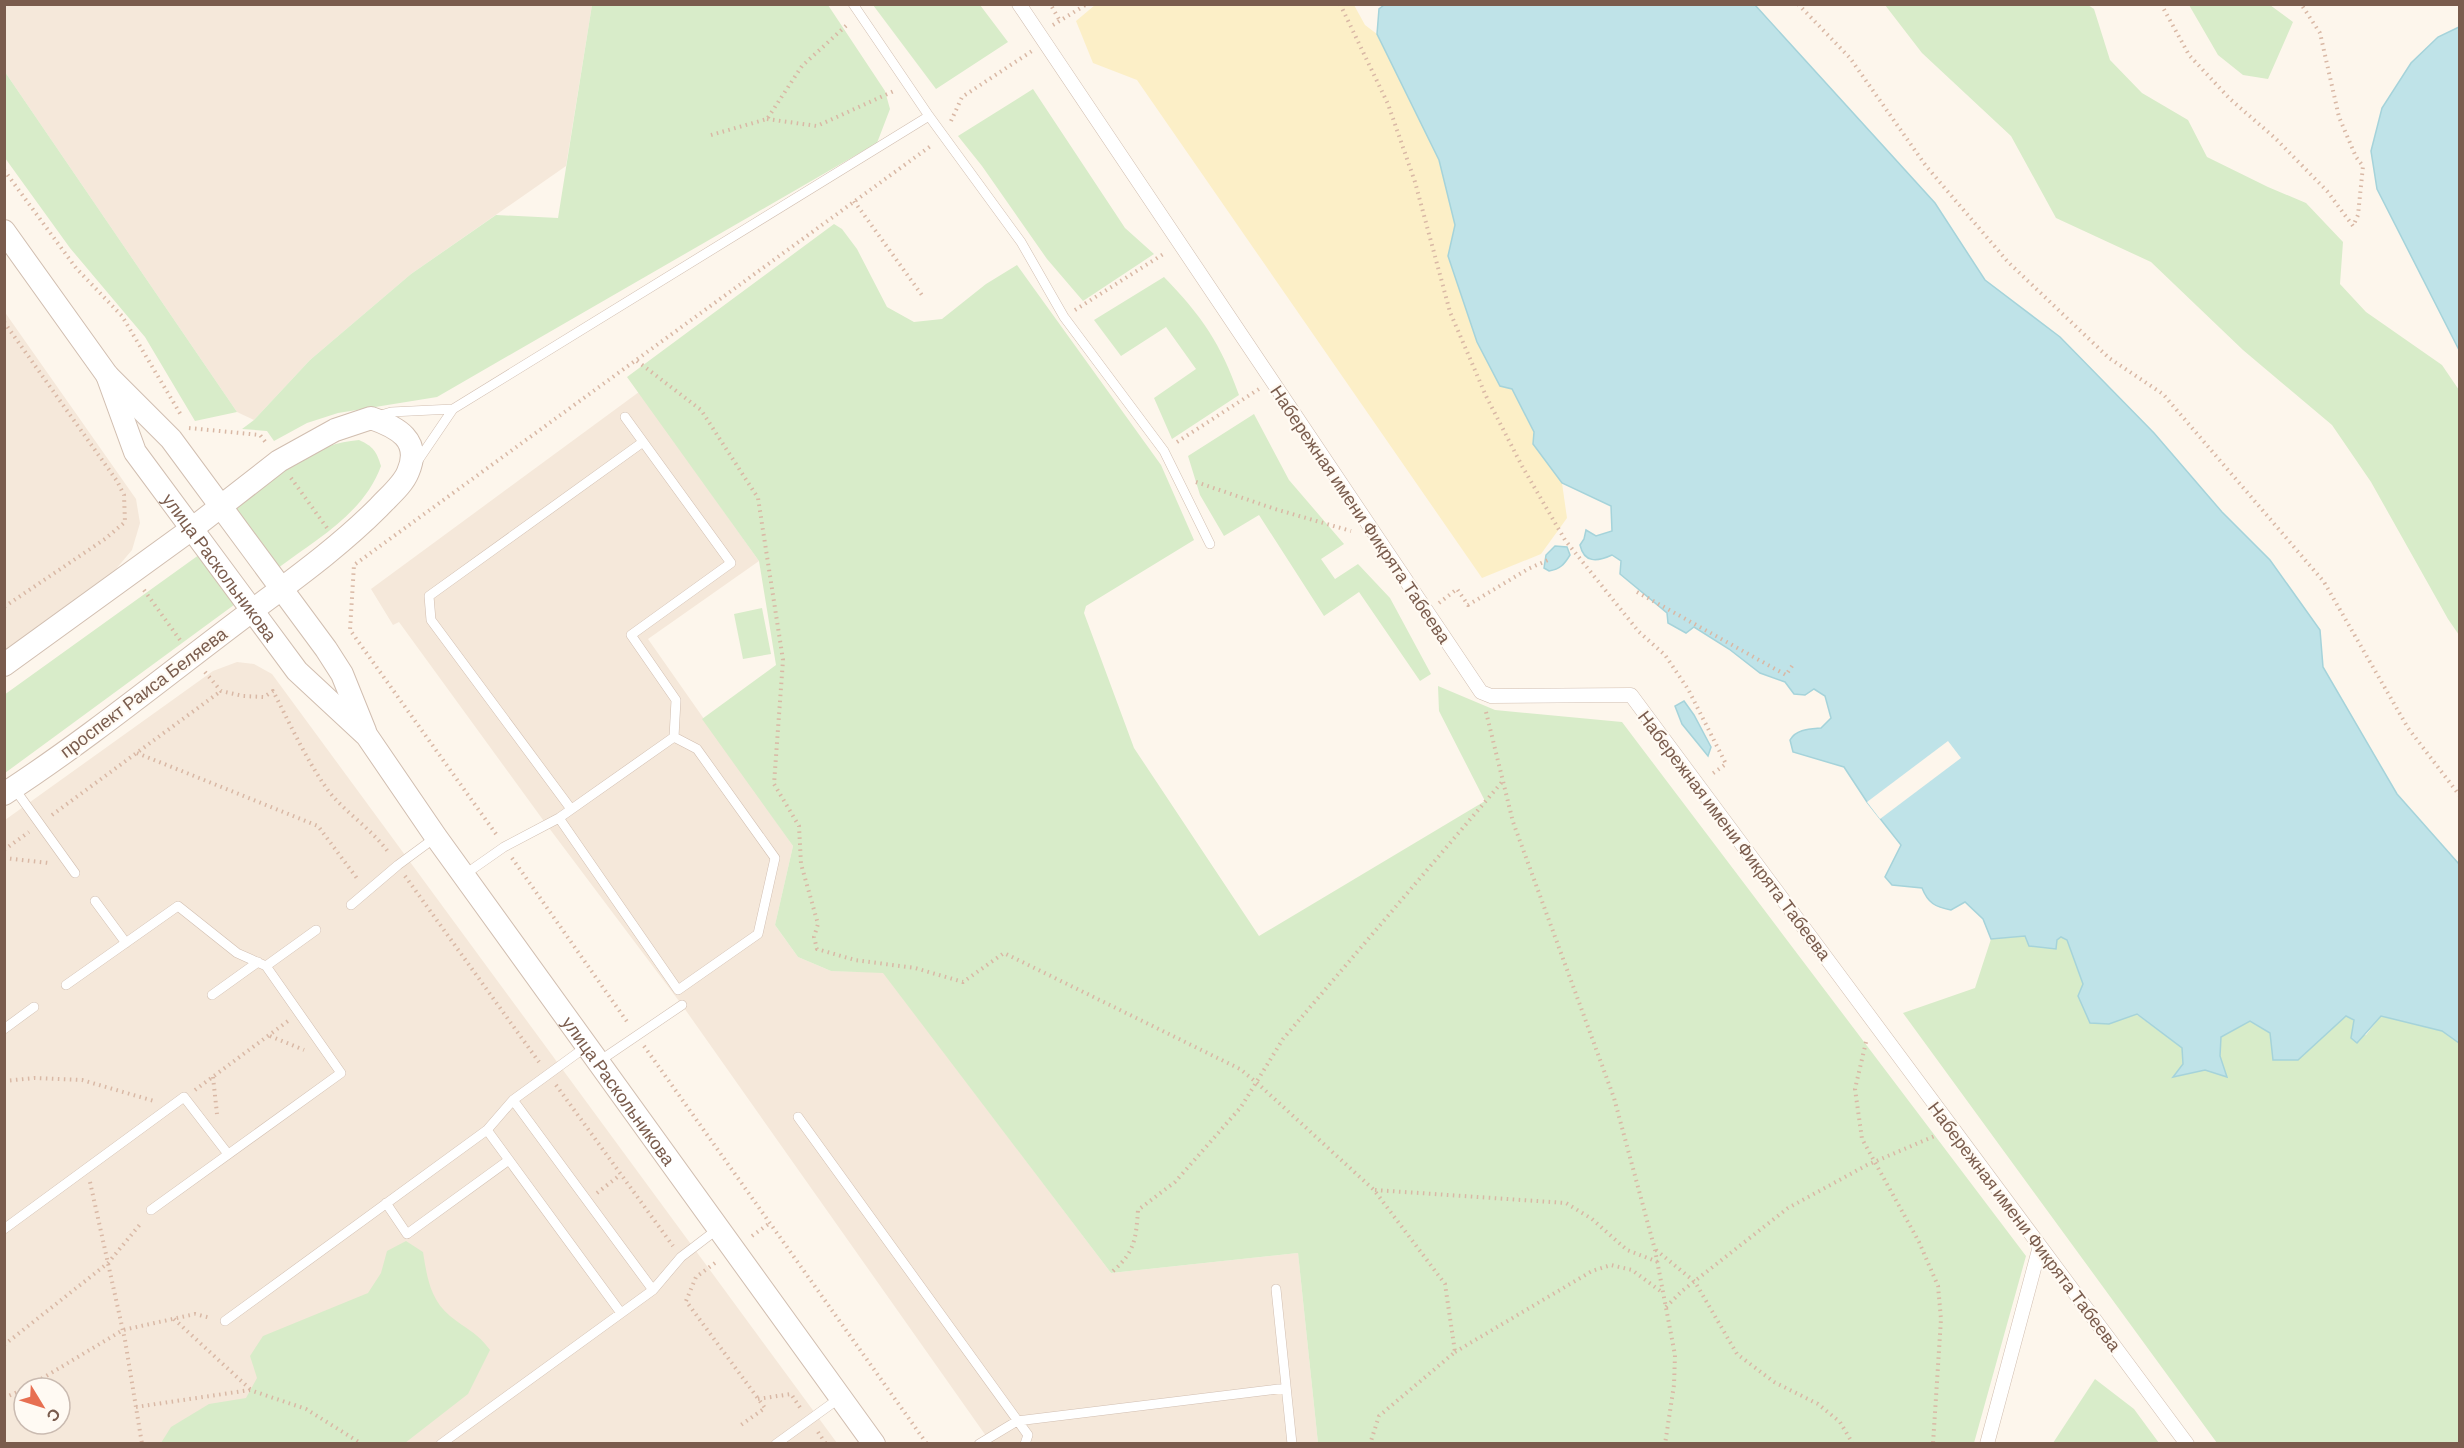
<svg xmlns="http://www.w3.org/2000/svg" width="2464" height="1448" font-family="Barlow,sans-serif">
<rect width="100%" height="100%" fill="#fdf6ec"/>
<!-- residential -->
<path fill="#f5e8da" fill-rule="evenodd" d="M 4,5 L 592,5 L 566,166 L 411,274 L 310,360 L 254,420 L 237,412 L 5,72 Z
M 4,311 L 136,499 L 140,523 L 132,550 L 116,569 L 5,650 Z
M 639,392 L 759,561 L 648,639 L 793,846 L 775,925 L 798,957 L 831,971 L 883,972 L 1111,1273 L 1298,1253 L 1318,1443 L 991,1443 L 682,1005 L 546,824 L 399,622 L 393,625 L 371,589 Z
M 237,662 L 254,664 L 272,674 L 837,1443 L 5,1444 L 5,820 L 213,671 ZM 24,1388 L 60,1388 L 60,1424 L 24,1424 Z"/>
<!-- green -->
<path fill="#d8ecc9" d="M 592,5 L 828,5 L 885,91 L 890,109 L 877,143 L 437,397 L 338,413 L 307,423 L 274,441 L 267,431 L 242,429 L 254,420 L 310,360 L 411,274 L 496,215 L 558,218 Z
M 873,5 L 980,5 L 1008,42 L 936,89 Z
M 1885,5 L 2088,5 L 2094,9 L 2110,60 L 2142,93 L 2188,120 L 2207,157 L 2268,187 L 2306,203 L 2343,242 L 2340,284 L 2366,312 L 2442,365 L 2459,390 L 2459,635 L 2448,619 L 2371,482 L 2332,425 L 2243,350 L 2151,262 L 2056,218 L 2011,136 L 1922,53 Z
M 2189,5 L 2270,5 L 2293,22 L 2268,79 L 2243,75 L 2218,55 Z
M 4,72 L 5,72 L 237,412 L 195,421 L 145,337 L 70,248 L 5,158 Z
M 1033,89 L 1125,228 L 1154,254 L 1083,301 L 1047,259 L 982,166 L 958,136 Z
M 834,224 L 842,229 L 857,249 L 887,307 L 914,322 L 942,319 L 986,284 L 1017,265 L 1161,465 L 1194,540 L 1086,606 L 1084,613 L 1134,748 L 1259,936 L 1485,801 L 1439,711 L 1438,686 L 1495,710 L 1622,722 L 2026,1256 L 1974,1443 L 1318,1443 L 1298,1253 L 1111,1273 L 883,973 L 831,971 L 798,957 L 775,925 L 793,846 L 702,719 L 776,665 L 759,561 L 627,377 Z
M 1164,277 C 1202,316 1221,344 1239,395 L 1172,439 L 1154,398 L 1196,369 L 1166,327 L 1121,356 L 1094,320 Z
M 1254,414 L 1289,480 L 1344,544 L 1321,559 L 1335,579 L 1358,564 L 1390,598 L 1431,674 L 1420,681 L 1359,592 L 1324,616 L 1259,515 L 1224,536 L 1200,495 L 1188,456 Z
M 359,440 C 373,446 377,452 381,466 C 364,513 317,539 278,568 L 233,507 C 275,476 306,445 359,440 Z
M 203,552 L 238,602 L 5,773 L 4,695 Z
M 762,608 L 771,654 L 743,659 L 734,614 Z
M 2025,936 L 2056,948 L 2057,940 L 2061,937 L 2067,940 L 2083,984 L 2078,996 L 2109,1024 L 2136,1014 L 2182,1048 L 2183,1064 L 2174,1077 L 2205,1070 L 2226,1076 L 2220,1056 L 2221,1037 L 2250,1021 L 2270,1033 L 2273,1059 L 2298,1060 L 2346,1016 L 2354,1020 L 2351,1038 L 2366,1035 L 2381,1016 L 2442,1031 L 2459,1043 L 2459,1443 L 2217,1443 L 1903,1013 L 1975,988 L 1991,939 Z
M 406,1241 L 423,1252 C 427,1277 430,1299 450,1316 C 466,1329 478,1333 490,1350 L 468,1394 L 405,1443 L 161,1443 L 171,1427 L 209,1404 L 246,1398 L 257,1378 L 250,1356 L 263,1336 L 368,1293 L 381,1273 L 387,1251 Z
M 2095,1379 L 2134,1409 L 2159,1443 L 2053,1443 Z"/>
<!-- sand -->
<path fill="#fcefc7" d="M 1095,5 L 1354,5 L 1365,25 L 1377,34 L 1439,160 L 1455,225 L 1448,256 L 1534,432 L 1533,444 L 1562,483 L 1567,518 L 1541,554 L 1482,578 L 1137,80 L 1093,63 L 1076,21 Z"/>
<!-- water -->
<path fill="#bfe3e8" stroke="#a5d3da" stroke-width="1.5" d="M 1384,5 L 1755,5 L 1935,203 L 1985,280 L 2060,337 L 2154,433 L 2222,512 L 2270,560 L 2320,630 L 2323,667 L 2397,794 L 2459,864 L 2459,1043 L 2442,1031 L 2381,1016 L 2357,1043 L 2351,1038 L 2354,1020 L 2346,1016 L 2298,1060 L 2273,1060 L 2270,1033 L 2250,1021 L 2221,1037 L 2220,1056 L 2227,1077 L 2205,1070 L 2173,1077 L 2183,1064 L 2182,1048 L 2137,1014 L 2109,1024 L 2090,1023 L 2078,996 L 2083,984 L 2067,940 L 2061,937 L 2057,940 L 2056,949 L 2029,946 L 2025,936 L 1991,939 L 1983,919 L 1965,902 L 1951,910 C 1935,907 1928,903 1922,888 L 1892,885 L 1885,877 L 1901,845 L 1867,802 L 1844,767 L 1793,752 L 1790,740 C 1796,729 1810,729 1821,728 L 1831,718 L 1825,696 L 1814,689 L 1805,695 L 1794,694 L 1785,682 L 1760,673 L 1729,649 L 1694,627 L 1686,633 L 1668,623 L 1667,613 L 1620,574 L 1621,561 L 1612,555 C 1597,562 1584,563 1580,545 L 1584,539 L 1586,530 L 1596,536 L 1612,531 L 1611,506 L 1562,483 L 1533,444 L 1534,432 L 1512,389 L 1500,386 L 1477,342 L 1448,256 L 1455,225 L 1439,160 L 1377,34 L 1379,9 Z
M 2459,27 L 2459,350 L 2377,189 L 2371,151 L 2382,108 L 2411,63 L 2438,37 Z
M 1555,546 L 1567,547 L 1570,555 C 1564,565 1560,569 1549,571 L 1544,568 L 1546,555 Z
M 1684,701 L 1694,715 L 1711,747 L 1708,756 L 1682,724 L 1675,706 Z"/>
<!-- pier -->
<path fill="#fdf6ec" d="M 1948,741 L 1961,758 L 1880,819 L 1867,802 Z"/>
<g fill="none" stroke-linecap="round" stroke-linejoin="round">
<defs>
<path id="service" d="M 853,4 L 929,116 L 1021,242 L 1064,317 L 1164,451 L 1210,544
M 378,416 L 391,412 L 453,409
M 625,417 L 731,563 L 631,635 L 676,700 L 674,737
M 417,462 L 453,409 L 929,116
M 14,788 L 75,873
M 571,809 L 431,620 L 429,596 L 643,442
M 464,875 L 504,847 L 559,818 L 678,990 L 758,934 L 775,858 L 697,749 L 674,737 L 559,818
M 95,901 L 126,943
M 351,905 L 398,865 L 436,837
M 266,966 L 316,930
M 66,985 L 178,906 L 237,953 L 266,966 L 341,1073 L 151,1210
M 212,995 L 258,962
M 4,1029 L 34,1007
M 598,1062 L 682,1005
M 513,1100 L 653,1290
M 798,1117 L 1028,1435 L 1025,1444
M 487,1130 L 621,1313
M 386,1203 L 407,1234 L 509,1160
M 4,1229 L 184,1097 L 228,1154
M 1276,1289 L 1292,1444
M 225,1321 L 487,1130 L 513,1100 L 587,1046
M 441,1444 L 653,1290 L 681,1257 L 719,1228
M 776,1444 L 841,1397
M 979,1444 L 1017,1421 L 1286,1388"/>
<path id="pedestrian" d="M 1019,4 L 1481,692 L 1491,696 L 1631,695 L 2187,1444
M 1987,1444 L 2040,1246"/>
<g id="tertiary">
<path d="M 4,231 L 107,375 L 171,439 L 326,649 L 342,674 L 365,731"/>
<path id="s1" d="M 107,375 L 135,452 L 297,671 L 367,736 L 436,837 L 874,1444"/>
<path d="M 4,665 L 193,528 L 279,461 L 335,430 L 371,418 C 397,427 422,440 408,472 C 403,485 388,497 379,507 C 340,546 297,577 253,610 C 170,672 90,738 4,794"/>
</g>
</defs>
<!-- service casing -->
<use href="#service" stroke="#d1beb0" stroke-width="10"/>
<!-- pedestrian casing -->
<use href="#pedestrian" stroke="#d1beb0" stroke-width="15"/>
<!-- tertiary casing -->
<use href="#tertiary" stroke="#d1beb0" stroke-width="24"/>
<!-- path -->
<path stroke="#d9b8a5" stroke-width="4" stroke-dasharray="1.5 4.5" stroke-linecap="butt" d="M 1340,4 L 1388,104 L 1415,182 L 1450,312 L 1486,396 L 1522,466 L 1565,540 L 1639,632 L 1665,655 L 1688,689 L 1726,764 L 1712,774
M 1798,4 L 1850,58 L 1926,166 L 2008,262 L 2109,358 L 2163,394 L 2324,582 L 2408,728 L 2460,796
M 2161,4 L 2189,55 L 2230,99 L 2275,138 L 2327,191 L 2353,226 L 2358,215 L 2363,166 L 2356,157 L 2339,117 L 2320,33 L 2301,4
M 1052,7 L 1060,21
M 1053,25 L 1087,4
M 767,119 L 817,126 L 894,91
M 951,121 L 962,97 L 1032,51
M 711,135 L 767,119 L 802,66 L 849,23
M 4,170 L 76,268 L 122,316 L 181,415
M 854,201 L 924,298
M 1075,310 L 1165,253
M 4,322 L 117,481 L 124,495 L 125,522 L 105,539 L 4,607
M 637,361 L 701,410 L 758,498 L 783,660 L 774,784 L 799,826 L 801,864 L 818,924 L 814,937 L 817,949 L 855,960 L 915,968 L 963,982 L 1004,953 L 1240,1069 L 1256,1082 L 1374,1190 L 1445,1284 L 1455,1352 L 1379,1416 L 1370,1444
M 189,428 L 260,435 L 267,444
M 1177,442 L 1259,389
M 291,478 L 327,528
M 1196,482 L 1275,509 L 1351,531
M 144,590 L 180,640
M 1637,592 L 1786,675 L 1794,663
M 1439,603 L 1457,589 L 1468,605 L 1528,569 L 1548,560
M 205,672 L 221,691 L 243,696 L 264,697 L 273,691 C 290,724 306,759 327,789 C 344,812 371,828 389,853
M 1486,712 L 1513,822 L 1614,1098 L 1655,1250 L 1675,1355 L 1674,1385 L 1665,1444
M 137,753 L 318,826 L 359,881
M 52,815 L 221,691
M 496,834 L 350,630 L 354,565 L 932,145
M 4,850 L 29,832
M 4,858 L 49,863
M 512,858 L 628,1023
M 405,876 L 539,1062
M 270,1036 L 304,1050
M 1866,1042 L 1855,1089 L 1862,1139 L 1919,1242 L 1938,1286 L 1941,1319 L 1933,1444
M 644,1046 L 927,1444
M 213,1077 L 217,1114
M 4,1081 L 35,1078 L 82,1080 L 154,1101
M 556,1085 L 673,1246
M 195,1090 L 288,1021
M 90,1182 L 125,1340 L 142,1444
M 1375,1190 L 1566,1203 L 1592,1219 L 1627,1250 L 1658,1262
M 597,1193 L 620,1175
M 752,1236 L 770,1223
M 1656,1250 L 1695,1282 L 1737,1354 L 1774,1382 L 1818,1404 L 1840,1422 L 1853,1444
M 715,1263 L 696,1277 L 686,1301 L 765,1408 L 738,1427
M 1113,1271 C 1135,1252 1136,1238 1138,1210 L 1175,1182 L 1241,1107 L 1283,1039 L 1502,782
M 1666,1307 L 1682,1291 L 1788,1208 L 1867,1165 L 1937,1135
M 174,1319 L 250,1389
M 4,1345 L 108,1263 L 142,1222
M 1455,1352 L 1592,1271 L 1611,1265 L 1632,1270 L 1663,1293
M 26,1388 L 123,1330 L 195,1314 L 211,1318
M 4,1398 L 24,1389
M 758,1399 L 791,1394 L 801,1409
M 136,1407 L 250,1390 L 306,1409 L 362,1444
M 818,1432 L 826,1444"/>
<!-- service -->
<use href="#service" stroke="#fff" stroke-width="9"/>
<!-- pedestrian -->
<use href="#pedestrian" stroke="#fff" stroke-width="14"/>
<!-- tertiary -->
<use href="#tertiary" stroke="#fff" stroke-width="22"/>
</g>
<g text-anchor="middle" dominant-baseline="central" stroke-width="4.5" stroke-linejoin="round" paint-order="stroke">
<!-- street labels -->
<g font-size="18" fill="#7a5c4d" stroke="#fffaf3">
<text transform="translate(1361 514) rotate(56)">Набережная имени Фикрята Табеева</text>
<text stroke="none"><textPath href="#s1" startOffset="225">улица Раскольникова</textPath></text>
<text transform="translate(143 692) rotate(-37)">проспект Раиса Беляева</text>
<text transform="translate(1735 835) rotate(53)">Набережная имени Фикрята Табеева</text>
<text stroke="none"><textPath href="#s1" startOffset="885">улица Раскольникова</textPath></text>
<text transform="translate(2025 1226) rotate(53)">Набережная имени Фикрята Табеева</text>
</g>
</g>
<!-- border -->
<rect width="2464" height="1448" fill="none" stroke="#7a5c4d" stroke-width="12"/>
<!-- north arrow -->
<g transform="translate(42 1406) rotate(128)"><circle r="28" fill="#fffaf3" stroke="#cabbb1" stroke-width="1.5"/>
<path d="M0-4.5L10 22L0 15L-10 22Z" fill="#e76f51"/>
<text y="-9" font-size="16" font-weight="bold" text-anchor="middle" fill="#7a5c4d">С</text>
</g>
</svg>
